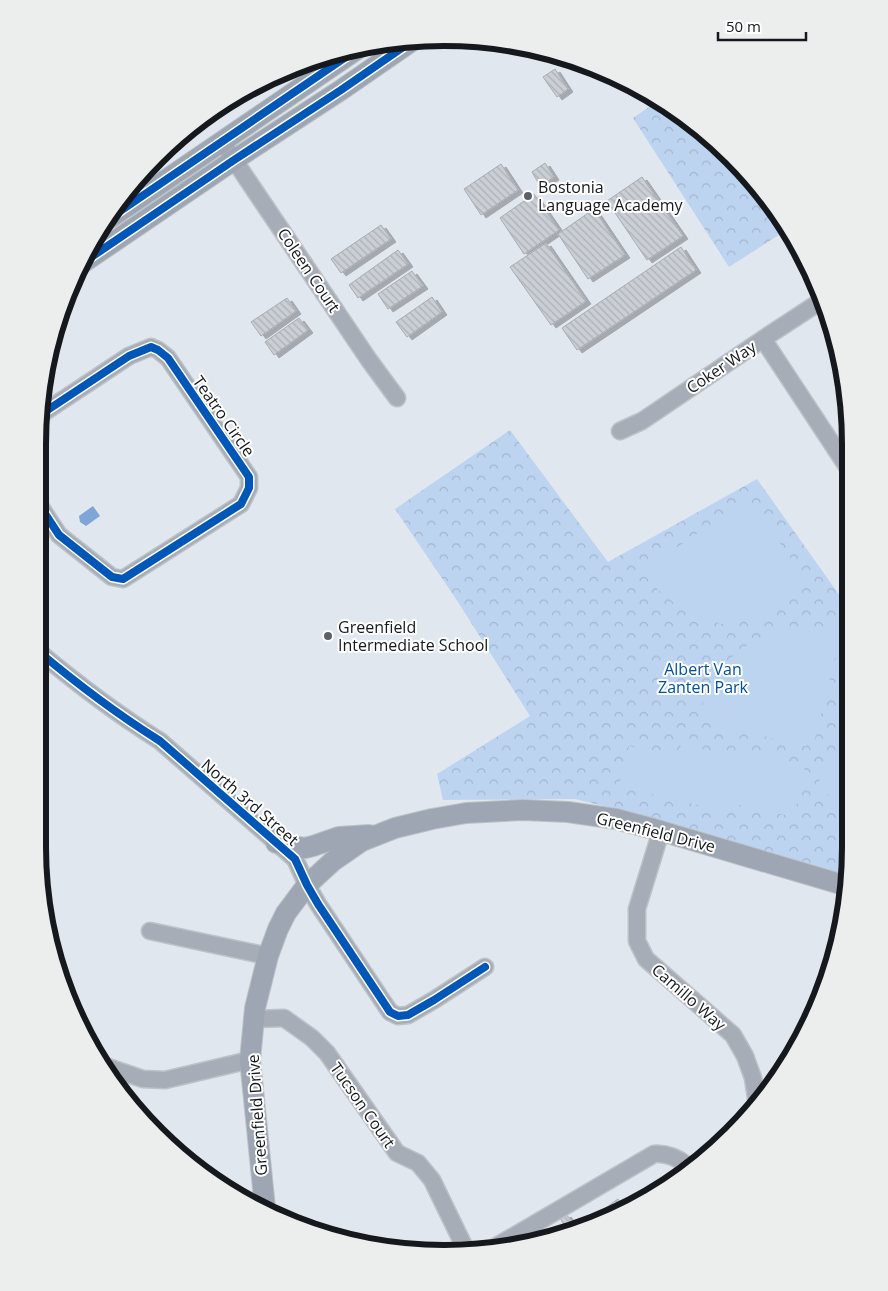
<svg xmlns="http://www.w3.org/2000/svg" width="888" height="1291" font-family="'Open Sans',sans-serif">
<defs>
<pattern id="park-crowns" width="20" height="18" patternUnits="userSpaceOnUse" patternTransform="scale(1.25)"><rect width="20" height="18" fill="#bdd4f1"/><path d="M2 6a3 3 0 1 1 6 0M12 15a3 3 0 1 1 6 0" fill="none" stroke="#a2b5ce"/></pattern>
<pattern id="building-back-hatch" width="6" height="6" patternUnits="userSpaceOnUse" patternTransform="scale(1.25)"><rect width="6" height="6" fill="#cacfd5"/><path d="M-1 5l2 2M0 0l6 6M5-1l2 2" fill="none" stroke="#adb1b6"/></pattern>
<filter id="shadow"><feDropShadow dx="5" dy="3" stdDeviation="0" flood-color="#0004"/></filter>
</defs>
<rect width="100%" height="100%" fill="#e1e7ee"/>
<!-- park -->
<path fill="url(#park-crowns)" d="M 659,100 L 670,106 L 732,157 L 785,231 L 729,267 L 633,118 Z
M 510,430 L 608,562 L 757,479 L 850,610 L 850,847 L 847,878 L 649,817 L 575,799 L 443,800 L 437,774 L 530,716 L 458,602 L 395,509 Z"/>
<!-- pitch -->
<path fill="#bdd4f1" d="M 743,502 L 753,504 L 809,585 L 786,602 L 779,609 L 761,619 L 721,624 L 686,609 L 673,602 L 657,589 L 647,568 Z
M 804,629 L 841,633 L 815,739 L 805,746 L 699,721 L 704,699 L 712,683 L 722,670 L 728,660 L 745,647 L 761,637 L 786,630 Z
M 850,740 L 850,813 L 821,789 L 819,778 Z
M 681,743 L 738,759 L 742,748 L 805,766 L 794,817 L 731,803 L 727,812 L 619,786 L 629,746 L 679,756 Z"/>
<!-- water -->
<path fill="#7ea5d6" d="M 93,506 L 100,516 L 86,526 L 80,522 L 79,516 Z"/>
<!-- building -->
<path fill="url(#building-back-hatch)" stroke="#a7acb2" filter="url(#shadow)" d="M 555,69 L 568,89 L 557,97 L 543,77 Z
M 545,163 L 554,177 L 540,186 L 532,172 Z
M 501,164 L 518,190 L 481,215 L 464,189 Z
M 642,177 L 683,236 L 647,260 L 607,201 Z
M 534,194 L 559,230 L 524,254 L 500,218 Z
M 594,209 L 625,255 L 588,279 L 558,234 Z
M 381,225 L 391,239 L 341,273 L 331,259 Z
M 546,243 L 586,301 L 551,325 L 510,267 Z
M 681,247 L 696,270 L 577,350 L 562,328 Z
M 398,250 L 408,264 L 358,298 L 349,285 Z
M 412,271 L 423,286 L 388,309 L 378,294 Z
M 432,297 L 442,312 L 407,337 L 396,322 Z
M 287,298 L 296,311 L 261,336 L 251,322 Z
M 299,318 L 308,330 L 274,355 L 265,342 Z
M 638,1196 L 640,1200 L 624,1211 L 598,1220 L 594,1216 L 618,1199 L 623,1206 Z
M 566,1214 L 572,1222 L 565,1226 L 560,1218 Z"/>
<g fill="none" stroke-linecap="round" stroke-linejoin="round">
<defs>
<path id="minor" d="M 222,142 L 369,360 L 397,398
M 763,339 L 850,471
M 620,431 L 642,421 L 763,339 L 821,301
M 38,503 L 59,535 L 112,577 L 123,579 L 241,504 L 249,488 L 249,477 L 168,358 L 158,350 L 151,347 L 129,356 L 40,415
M 38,651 C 76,683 117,714 160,741 L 295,859 L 307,885 L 318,904 L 390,1012 L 398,1016 L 408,1015 L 434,1000 L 485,967
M 661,831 L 637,909 L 637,941 L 646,959 L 733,1035 L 745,1056 L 753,1078 L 757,1104
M 150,931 L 268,956
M 254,1019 L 284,1018 L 312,1038 L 327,1053 L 397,1153 L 418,1163 L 432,1180 L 465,1248
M 102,1065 L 143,1079 L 165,1080 L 250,1060
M 495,1247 L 654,1154 C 666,1153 678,1158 688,1166"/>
<path id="major" d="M 110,218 L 362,46
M 84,262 L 234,160 L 341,90 L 412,41
M 276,843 L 305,848 L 313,846 L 339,837 L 369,835
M 265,1208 L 250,1060 L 255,1008 L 268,956 L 278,929 L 286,913 L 307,885 L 333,861 L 362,841 L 395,828 L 432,819 L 466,813 L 523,810 L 568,812 L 616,819 L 661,831 L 847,886"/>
</defs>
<!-- minor casing -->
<use href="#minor" stroke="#bdc2c8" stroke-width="19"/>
<!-- major casing -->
<use href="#major" stroke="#bdc2c8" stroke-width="22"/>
<!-- minor -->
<use href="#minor" stroke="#a6adb7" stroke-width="16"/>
<!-- major -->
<use href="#major" stroke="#9da6b2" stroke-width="20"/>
<defs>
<path id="cycleway" d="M 110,218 L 362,46
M 84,262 L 234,160 L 341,90 L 412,41
M 38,503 L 59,535 L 112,577 L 123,579 L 241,504 L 249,488 L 249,477 L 168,358 L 158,350 L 151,347 L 129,356 L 40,415
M 38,651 C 76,683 117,714 160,741 L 295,859 L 307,885 L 318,904 L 390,1012 L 398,1016 L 408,1015 L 434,1000 L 485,967"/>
</defs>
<!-- cycleway casing -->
<use href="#cycleway" stroke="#fff" stroke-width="11"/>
<!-- cycleway -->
<use href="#cycleway" stroke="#0057b8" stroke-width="8"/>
</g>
<!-- markers -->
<g fill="#5c6167" stroke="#fff" stroke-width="2">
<circle cx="528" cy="196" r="5"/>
<circle cx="328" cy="636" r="5"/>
</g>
<g text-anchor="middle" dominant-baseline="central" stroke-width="4" stroke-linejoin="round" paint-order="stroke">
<!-- poi labels -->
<g font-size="16" fill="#15191e" stroke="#fff" text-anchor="start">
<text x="538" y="187">Bostonia<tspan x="538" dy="18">Language Academy</tspan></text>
<text x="338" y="627">Greenfield<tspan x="338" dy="18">Intermediate School</tspan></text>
</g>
<!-- street labels -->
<g font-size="16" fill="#15191e" stroke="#fff">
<text transform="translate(309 270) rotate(56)">Coleen Court</text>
<text transform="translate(721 367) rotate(-34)">Coker Way</text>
<text transform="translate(224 416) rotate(55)">Teatro Circle</text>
<text transform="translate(250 802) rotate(41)">North 3rd Street</text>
<text transform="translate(656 832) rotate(14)">Greenfield Drive</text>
<text transform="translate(689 997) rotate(41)">Camillo Way</text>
<text transform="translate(363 1105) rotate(55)">Tucson Court</text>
<text transform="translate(257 1115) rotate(-94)">Greenfield Drive</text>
</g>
<!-- park labels -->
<g font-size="16" fill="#0050a0" stroke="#fff">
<text x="703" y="669">Albert Van<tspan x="703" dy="18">Zanten Park</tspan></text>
</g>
</g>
<!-- crop -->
<path d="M0 0H888V1291H0ZM444 46H444A398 398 0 0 1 842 444V847A398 398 0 0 1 444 1245H444A398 398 0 0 1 46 847V444A398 398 0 0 1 444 46Z" fill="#eceded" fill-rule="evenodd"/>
<path fill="none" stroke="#15191e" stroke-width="6" d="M444 46H444A398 398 0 0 1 842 444V847A398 398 0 0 1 444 1245H444A398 398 0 0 1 46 847V444A398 398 0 0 1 444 46Z"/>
<!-- scale -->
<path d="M718 32v8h88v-8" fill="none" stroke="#15191e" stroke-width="2.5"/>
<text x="726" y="32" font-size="15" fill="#15191e" stroke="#ffffff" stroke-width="4" paint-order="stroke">50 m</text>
</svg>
